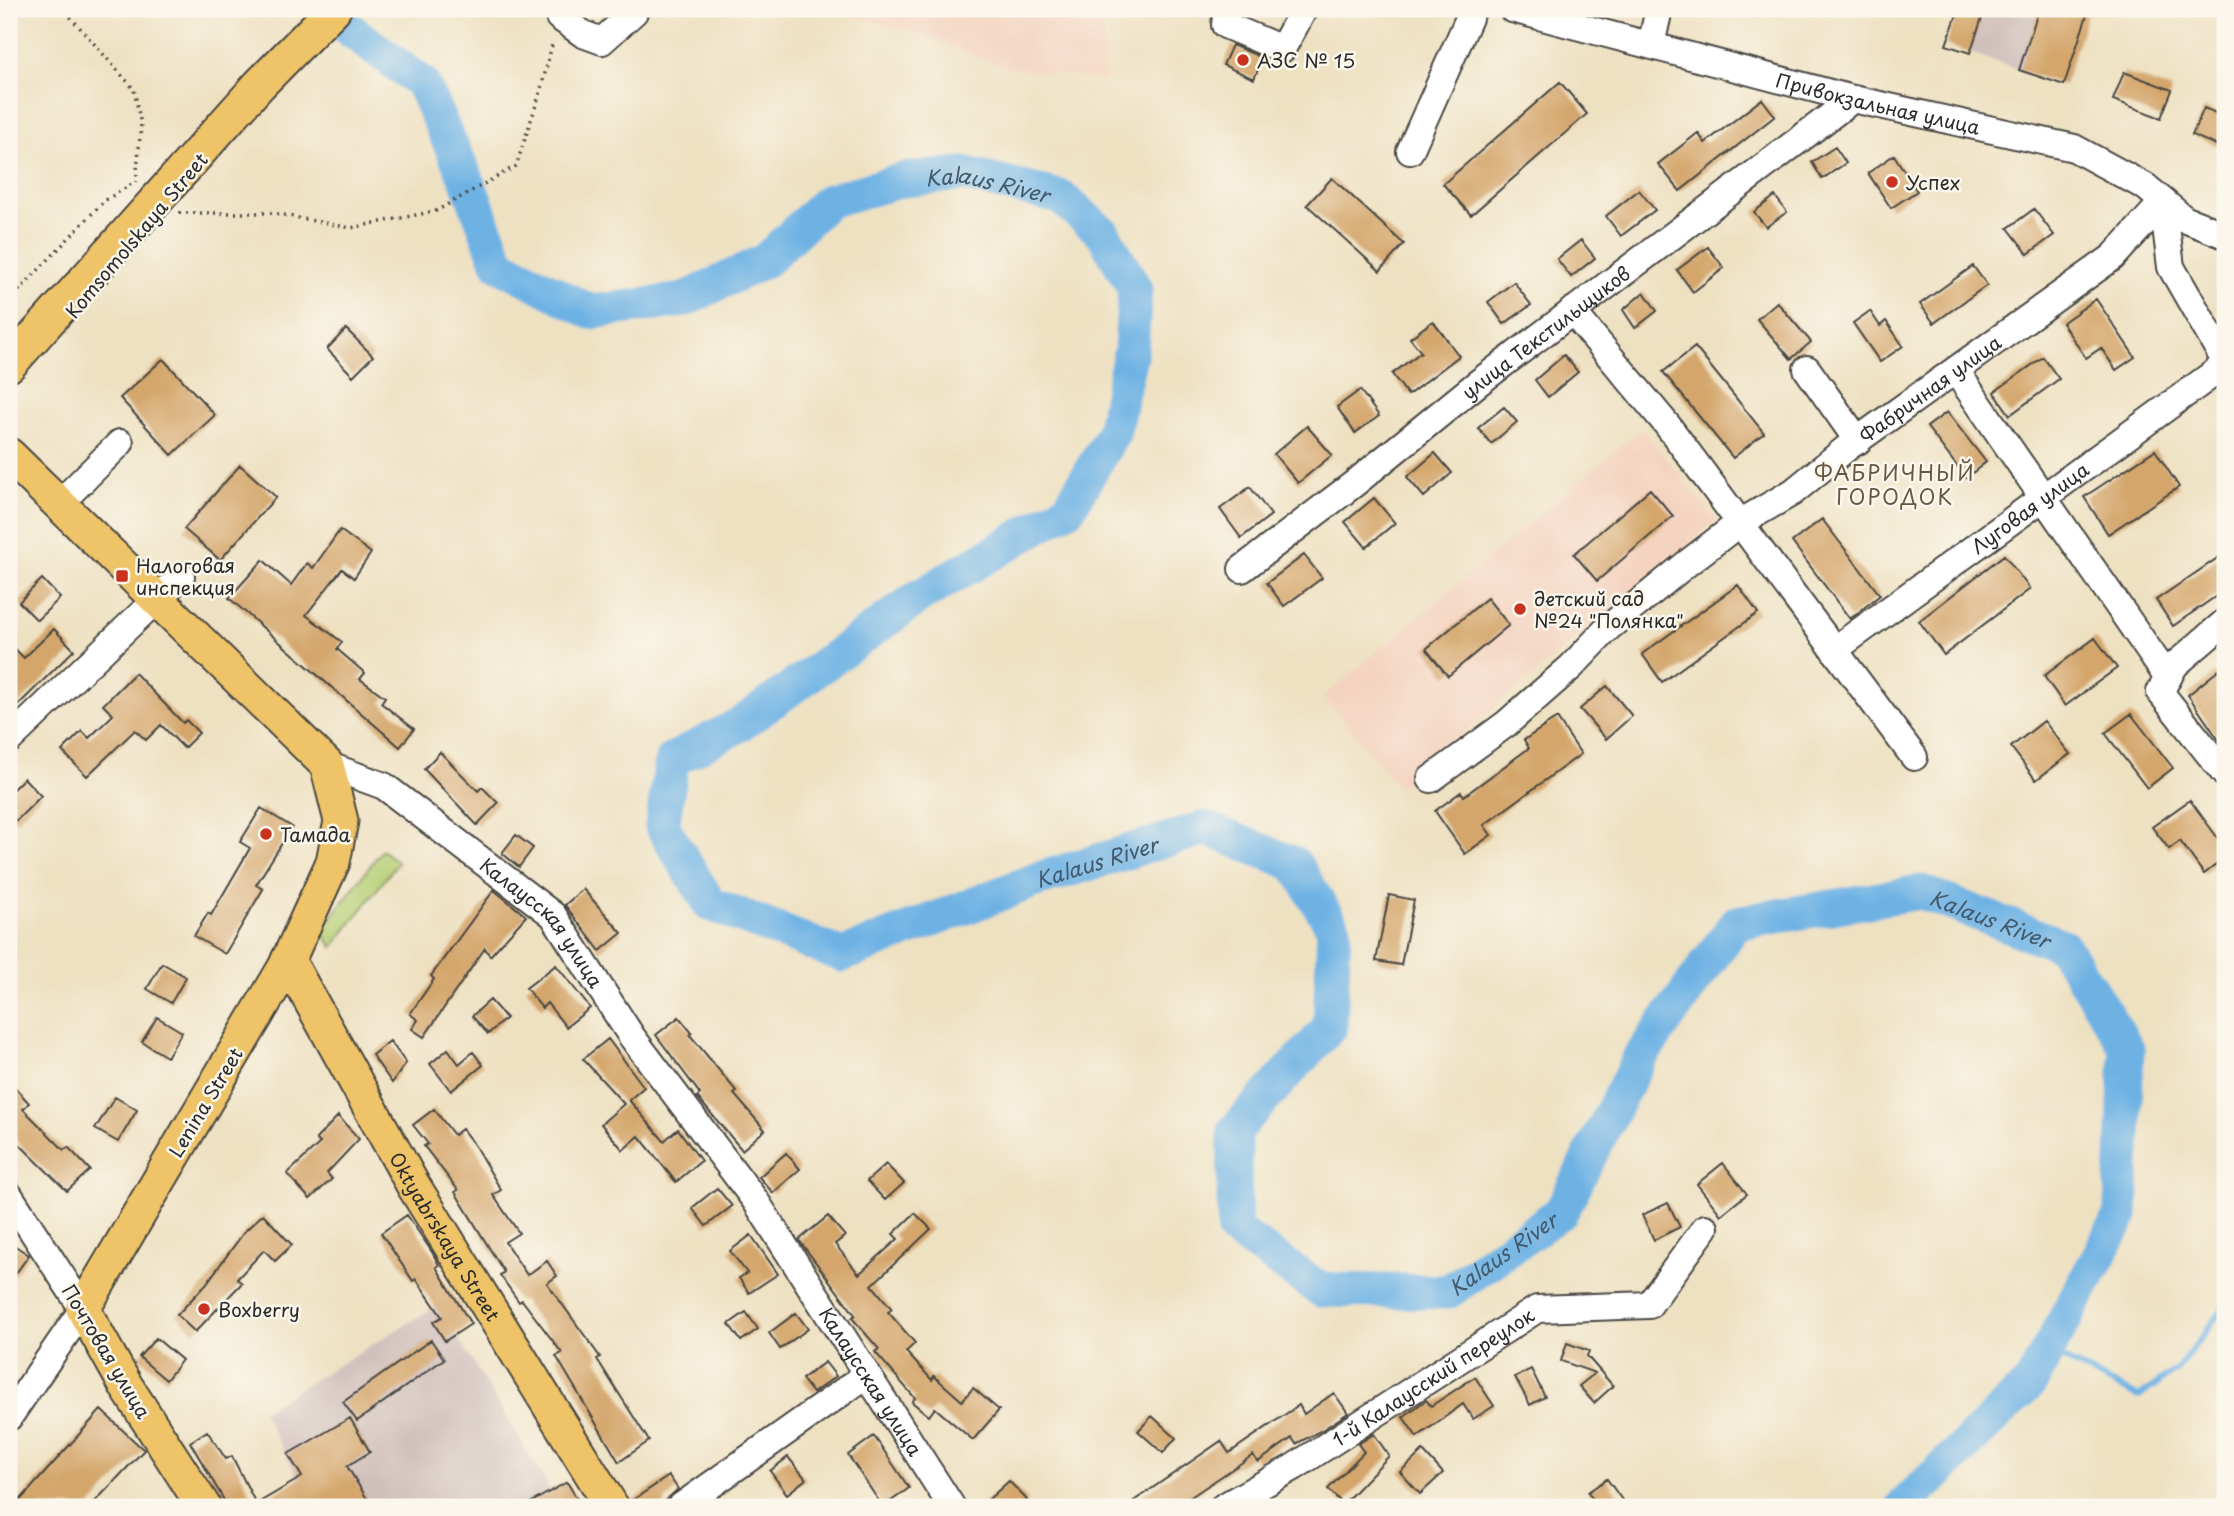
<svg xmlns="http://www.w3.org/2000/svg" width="2234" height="1516" font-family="'Playpen Sans',sans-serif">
<rect width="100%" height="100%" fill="#fbf7ec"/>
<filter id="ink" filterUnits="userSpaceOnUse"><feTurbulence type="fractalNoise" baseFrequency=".0143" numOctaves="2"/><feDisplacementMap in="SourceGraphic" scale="14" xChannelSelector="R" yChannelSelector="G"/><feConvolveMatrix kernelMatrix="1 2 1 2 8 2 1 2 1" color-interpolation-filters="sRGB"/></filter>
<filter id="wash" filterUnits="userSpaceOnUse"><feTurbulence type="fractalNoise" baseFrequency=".00686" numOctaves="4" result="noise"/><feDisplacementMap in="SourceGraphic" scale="28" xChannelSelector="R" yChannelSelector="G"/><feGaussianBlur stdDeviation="1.57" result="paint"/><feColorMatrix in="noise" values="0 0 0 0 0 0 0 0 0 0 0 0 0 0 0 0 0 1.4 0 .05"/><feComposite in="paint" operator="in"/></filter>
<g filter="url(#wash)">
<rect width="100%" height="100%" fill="#eee1c2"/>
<!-- built -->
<path fill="#f4d3c0" d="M 825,9 L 1104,9 L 1105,80 L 1006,68 L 917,33 Z
M 1641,429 L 1717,520 L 1399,788 L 1323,697 Z"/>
<!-- industrial -->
<path fill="#d0c0bc" d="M 1959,9 L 2089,9 L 2064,85 L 1946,45 Z
M 438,1305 L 561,1507 L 314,1507 L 262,1411 Z"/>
<!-- green -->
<path fill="#b5ce73" stroke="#707c4f" stroke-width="2" d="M 382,850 L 398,862 L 333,947 L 321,931 Z"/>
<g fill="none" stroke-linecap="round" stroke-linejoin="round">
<!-- stream -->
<path stroke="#6eb2e4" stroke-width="6" d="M 2048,1351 L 2139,1397 L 2178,1368 L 2225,1306"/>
<!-- river -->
<path stroke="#6eb2e4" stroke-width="35" id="s1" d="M 322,9 L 422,83 L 467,180 L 499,264 L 591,312 L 684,300 L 766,260 L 828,201 L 903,180 L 963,174 L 1060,197 L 1103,233 L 1135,289 L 1131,350 L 1113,433 L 1069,508 L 920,596 L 741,724 L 672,760 L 662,826 L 710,904 L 842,955 L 1036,880 L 1205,828 L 1295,864 L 1334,929 L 1330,1027 L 1235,1130 L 1234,1230 L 1321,1290 L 1448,1292 L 1561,1212 L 1640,1057 L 1736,923 L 1921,892 L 2063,946 L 2127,1048 L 2121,1215 L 2031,1382 L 1902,1507"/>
</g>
<g id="blocks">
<!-- building -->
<path fill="#d4a66c" d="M 1959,9 L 1985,9 L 1970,53 L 1946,45 Z
M 2039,9 L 2089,9 L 2064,85 L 2019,70 Z
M 1232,45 L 1263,58 L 1254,79 L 1223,65 Z
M 2124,72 L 2172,90 L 2161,118 L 2113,100 Z
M 1560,82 L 1587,114 L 1471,215 L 1443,184 Z
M 1762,99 L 1775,116 L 1680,191 L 1658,164 L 1698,133 L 1705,143 Z
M 2204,108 L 2225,117 L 2225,149 L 2192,135 Z
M 1835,147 L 1846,163 L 1822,179 L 1812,162 Z
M 1894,155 L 1917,191 L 1891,208 L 1868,173 Z
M 1332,178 L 1404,244 L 1380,271 L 1307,205 Z
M 1639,190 L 1655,210 L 1621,236 L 1606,216 Z
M 1775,196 L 1787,212 L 1766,227 L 1754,212 Z
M 2034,209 L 2054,235 L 2028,254 L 2008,228 Z
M 1581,240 L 1595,258 L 1571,277 L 1557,259 Z
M 1708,247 L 1724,268 L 1693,292 L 1677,270 Z
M 1973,266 L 1987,285 L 1934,323 L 1920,304 Z
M 1514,282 L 1531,305 L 1504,324 L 1488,302 Z
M 1644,292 L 1657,311 L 1635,328 L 1623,310 Z
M 2096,299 L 2135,357 L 2116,370 L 2101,348 L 2086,358 L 2062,323 Z
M 1777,302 L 1811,342 L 1791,359 L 1757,319 Z
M 1870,311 L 1880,326 L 1886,321 L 1903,346 L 1880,362 L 1853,323 Z
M 1433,321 L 1459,356 L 1408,395 L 1392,374 L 1421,352 L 1410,338 Z
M 346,329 L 373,356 L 353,376 L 327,349 Z
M 1695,347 L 1764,433 L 1733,458 L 1663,372 Z
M 1564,355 L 1578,372 L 1548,397 L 1535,380 Z
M 2043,357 L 2059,379 L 2010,415 L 1994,392 Z
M 163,359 L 215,415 L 172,455 L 120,398 Z
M 1360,390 L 1379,416 L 1355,433 L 1337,407 Z
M 1504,407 L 1517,422 L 1491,444 L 1478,428 Z
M 1947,412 L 1986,462 L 1966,478 L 1927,427 Z
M 1307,426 L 1332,455 L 1298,483 L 1274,454 Z
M 2155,450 L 2179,487 L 2108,534 L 2084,497 Z
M 1435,453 L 1452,473 L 1424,497 L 1407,477 Z
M 240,465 L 276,497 L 220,560 L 184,529 Z
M 1250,487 L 1271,515 L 1241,538 L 1220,509 Z
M 1650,489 L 1673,516 L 1597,581 L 1574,554 Z
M 1374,498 L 1395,523 L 1366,547 L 1345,522 Z
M 1822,519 L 1880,595 L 1850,619 L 1792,542 Z
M 340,530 L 371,553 L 354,578 L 342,569 L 306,615 L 342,642 L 337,649 L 365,673 L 360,679 L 385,697 L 381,703 L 414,729 L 400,747 L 229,598 L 263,560 L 291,585 L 307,563 L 313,568 Z
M 2225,553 L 2225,590 L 2173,626 L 2156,600 Z
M 1304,555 L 1322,578 L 1284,606 L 1267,583 Z
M 2004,555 L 2030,589 L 1944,655 L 1919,621 Z
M 42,579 L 60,598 L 37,620 L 19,602 Z
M 1738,585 L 1758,613 L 1662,682 L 1642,654 Z
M 1487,598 L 1509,625 L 1448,676 L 1426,649 Z
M 54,629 L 74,650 L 9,714 L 9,643 L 24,658 Z
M 2095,638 L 2117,668 L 2065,706 L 2044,676 Z
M 2225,665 L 2225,749 L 2188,695 Z
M 135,673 L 183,723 L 186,720 L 199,733 L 184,748 L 161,725 L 146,740 L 135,730 L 87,776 L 62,751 L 82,731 L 89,738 L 113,715 L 103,705 Z
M 1607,686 L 1632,716 L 1606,739 L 1580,709 Z
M 2131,714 L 2173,768 L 2147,788 L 2105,733 Z
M 1557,718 L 1581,754 L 1484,825 L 1491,835 L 1465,854 L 1435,811 L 1461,792 L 1464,796 L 1529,748 L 1524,740 Z
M 2044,721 L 2070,754 L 2036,780 L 2011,747 Z
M 440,752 L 478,791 L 482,787 L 498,803 L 477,825 L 424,769 Z
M 24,778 L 41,796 L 16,821 L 9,813 L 9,793 Z
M 2190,800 L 2225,848 L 2225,858 L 2204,874 L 2180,841 L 2169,849 L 2152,827 Z
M 261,808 L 292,827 L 256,885 L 263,889 L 225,954 L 194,936 L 208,913 L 211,915 L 250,848 L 240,842 Z
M 516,835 L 533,848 L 519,867 L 502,853 Z
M 583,889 L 622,933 L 600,951 L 565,905 Z
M 494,890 L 526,916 L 490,956 L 485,948 L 424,1037 L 412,1029 L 418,1020 L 410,1014 L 434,979 L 431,976 Z
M 1389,895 L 1414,900 L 1401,965 L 1376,961 Z
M 162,963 L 186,977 L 171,1003 L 147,989 Z
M 556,965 L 590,1008 L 566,1027 L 547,1003 L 542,1008 L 526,988 Z
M 490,1000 L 506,1018 L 488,1034 L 472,1016 Z
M 157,1017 L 182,1032 L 167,1057 L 142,1042 Z
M 679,1017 L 692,1033 L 690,1035 L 737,1092 L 734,1094 L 765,1130 L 742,1150 L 697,1097 L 700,1094 L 656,1035 Z
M 608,1039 L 644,1087 L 629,1100 L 664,1141 L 678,1129 L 701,1161 L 676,1182 L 639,1136 L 623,1150 L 601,1124 L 624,1104 L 583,1059 Z
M 390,1041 L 406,1063 L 392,1083 L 372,1055 Z
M 448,1049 L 459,1064 L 473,1052 L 483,1065 L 451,1091 L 430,1064 Z
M 9,1081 L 29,1103 L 23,1109 L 64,1150 L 68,1147 L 90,1170 L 67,1191 L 9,1134 Z
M 115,1097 L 137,1110 L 118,1142 L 95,1129 Z
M 434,1109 L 454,1135 L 462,1129 L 475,1146 L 501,1190 L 493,1195 L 519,1233 L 505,1242 L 527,1275 L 547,1261 L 557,1276 L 547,1283 L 600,1357 L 597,1359 L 649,1441 L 619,1462 L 556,1356 L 562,1353 L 522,1300 L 519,1302 L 500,1275 L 504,1272 L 455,1192 L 458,1190 L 424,1146 L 428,1144 L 413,1125 Z
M 338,1116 L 359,1139 L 327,1173 L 332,1179 L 310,1199 L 287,1174 L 320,1143 L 316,1139 Z
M 786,1153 L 800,1169 L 773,1193 L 759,1177 Z
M 1723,1163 L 1747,1194 L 1721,1215 L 1697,1184 Z
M 886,1164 L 904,1183 L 885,1200 L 867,1181 Z
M 717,1188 L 732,1206 L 706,1226 L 692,1208 Z
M 1668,1203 L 1680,1227 L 1654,1240 L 1642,1215 Z
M 915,1213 L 931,1229 L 872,1285 L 892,1309 L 888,1312 L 915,1343 L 906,1352 L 932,1380 L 934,1376 L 962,1401 L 973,1388 L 999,1410 L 973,1440 L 935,1408 L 929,1416 L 912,1402 L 915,1398 L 875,1352 L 879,1349 L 852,1318 L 855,1315 L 799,1240 L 828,1216 L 845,1236 L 835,1244 L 859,1274 L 898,1239 L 893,1234 Z
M 263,1214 L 292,1245 L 275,1261 L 264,1250 L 237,1279 L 242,1283 L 195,1332 L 177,1315 L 206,1284 L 245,1231 Z
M 407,1215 L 432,1252 L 439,1265 L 436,1267 L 471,1324 L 445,1341 L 433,1322 L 442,1317 L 416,1279 L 413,1281 L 381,1233 Z
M 751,1235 L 778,1274 L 749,1293 L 739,1278 L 747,1273 L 730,1251 Z
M 9,1242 L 29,1255 L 9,1283 Z
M 746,1312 L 758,1329 L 741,1341 L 729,1324 Z
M 796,1313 L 808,1329 L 780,1349 L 769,1333 Z
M 156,1338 L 182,1360 L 166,1380 L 139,1357 Z
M 431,1340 L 444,1359 L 357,1421 L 343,1402 Z
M 1567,1343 L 1589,1351 L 1587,1356 L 1613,1386 L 1594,1403 L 1579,1386 L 1595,1373 L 1561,1361 Z
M 825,1362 L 836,1376 L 813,1393 L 802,1379 Z
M 1531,1369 L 1545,1397 L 1530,1405 L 1515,1377 Z
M 1475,1377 L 1494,1406 L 1473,1419 L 1463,1404 L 1417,1437 L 1403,1417 L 1426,1400 L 1431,1406 Z
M 1334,1393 L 1348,1413 L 1322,1430 L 1296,1444 L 1292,1438 L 1258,1462 L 1253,1455 L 1176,1507 L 1125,1507 L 1221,1441 L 1229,1453 L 1299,1405 L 1304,1414 Z
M 101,1410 L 144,1450 L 90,1507 L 14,1507 Z
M 1152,1416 L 1176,1438 L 1163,1453 L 1138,1431 Z
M 350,1418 L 370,1452 L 347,1466 L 372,1507 L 228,1507 L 190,1442 L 207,1431 L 226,1459 L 232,1456 L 256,1504 L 302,1477 L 288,1454 Z
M 1374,1434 L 1389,1456 L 1343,1504 L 1328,1489 L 1364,1452 L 1358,1444 Z
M 874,1436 L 909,1488 L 883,1507 L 848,1455 Z
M 1423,1451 L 1443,1473 L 1420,1494 L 1400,1472 Z
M 788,1457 L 806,1479 L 787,1494 L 770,1471 Z
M 669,1476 L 678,1489 L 666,1500 L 664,1507 L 631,1507 L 630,1502 Z
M 1607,1479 L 1627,1507 L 1598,1507 L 1588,1492 Z
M 1009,1481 L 1027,1500 L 1019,1507 L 980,1507 Z
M 567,1482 L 582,1507 L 523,1507 Z"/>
</g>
</g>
<g filter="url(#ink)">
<use href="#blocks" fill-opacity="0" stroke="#484642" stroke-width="2"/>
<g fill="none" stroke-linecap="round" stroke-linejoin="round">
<defs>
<g id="minor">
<path d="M 1227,9 L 1225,25 L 1282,49 L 1304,9"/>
<path id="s2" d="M 1512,9 L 1853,99 L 2074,148 L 2146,187 L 2184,219 L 2225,235"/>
<path d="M 559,17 L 583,34 L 602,41 L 634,12"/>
<path d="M 1651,45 L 1659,9"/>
<path d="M 1410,151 L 1473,9"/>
<path d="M 2163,202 L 2171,267 L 2225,361"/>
<path d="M 1572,311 L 1668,426 L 1914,757"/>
<path d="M 1807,369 L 1858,441"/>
<path d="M 1956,371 L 2168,678"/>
<path d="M 59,504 L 120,443"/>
<path id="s3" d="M 1242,569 L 1355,483 L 1478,383 L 1853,99"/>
<path d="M 2225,622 L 2175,665 L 2160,692 L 2225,774"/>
<path id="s4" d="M 1834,650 L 2225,365"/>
<path d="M 9,740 L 181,576"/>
<path id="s5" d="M 327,765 L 384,786 L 553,915 L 632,1037 L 755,1200 L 952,1507"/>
<path id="s6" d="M 1431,779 L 1506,724 L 1571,667 L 1608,628 L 1685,565 L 1738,524 L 1793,492 L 1848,447 L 2113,257 L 2163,202"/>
<path d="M 9,1195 L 83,1309 L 9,1417"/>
<path d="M 680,1507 L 865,1376"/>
<path id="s7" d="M 1223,1507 L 1294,1467 L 1537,1309 L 1649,1305 L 1705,1228"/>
</g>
<g id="major">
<path d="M 9,365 L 259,85 L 334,9"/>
<path d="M 9,455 L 327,765 L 341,821 L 333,862 L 285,967 L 83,1309 L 126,1386 L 204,1507"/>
<path id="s8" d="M 288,960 L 413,1185 L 612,1507"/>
</g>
</defs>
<!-- minor casing -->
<use href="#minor" stroke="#484642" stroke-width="30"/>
<!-- major casing -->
<use href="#major" stroke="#484642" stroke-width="37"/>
<!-- path -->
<path stroke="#484642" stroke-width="3.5" stroke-dasharray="2 5" stroke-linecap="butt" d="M 59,9 L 67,13 L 134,89 L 141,125 L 136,182
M 179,213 L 273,213 L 351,228 L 436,211 L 516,166 L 540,93 L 553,41
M 9,301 L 104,201 L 135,182"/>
<!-- minor -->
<use href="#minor" stroke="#fff" stroke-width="26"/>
<!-- major -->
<use href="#major" stroke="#efc469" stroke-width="33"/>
</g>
</g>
<!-- markers -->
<g fill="#c8321e" stroke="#fbf7ec" stroke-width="2.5">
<circle cx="1243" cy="60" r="7"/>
<circle cx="1892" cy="182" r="7"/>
<rect x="115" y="569" width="14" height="14" rx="3.5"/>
<circle cx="1520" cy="609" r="7"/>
<circle cx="266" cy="834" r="7"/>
<circle cx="204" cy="1309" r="7"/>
</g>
<g text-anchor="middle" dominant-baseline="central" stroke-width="5" stroke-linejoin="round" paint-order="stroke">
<!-- poi labels -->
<g font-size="19" fill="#2b2b2b" stroke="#fbf7ec" text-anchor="start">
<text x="1257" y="60">АЗС № 15</text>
<text x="1906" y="182">Успех</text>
<text x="136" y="565">Налоговая<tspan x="136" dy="22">инспекция</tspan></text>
<text x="1534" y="598">детский сад<tspan x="1534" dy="22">№24 "Полянка"</tspan></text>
<text x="280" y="834">Тамада</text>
<text x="218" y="1309">Boxberry</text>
</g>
<!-- street labels -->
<g font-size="19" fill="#2b2b2b" stroke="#fbf7ec">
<text stroke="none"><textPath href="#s2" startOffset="378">Привокзальная улица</textPath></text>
<text transform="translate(136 235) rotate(-50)">Komsomolskaya Street</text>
<text stroke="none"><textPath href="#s3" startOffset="385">улица Текстильщиков</textPath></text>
<text stroke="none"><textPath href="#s6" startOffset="635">Фабричная улица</textPath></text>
<text stroke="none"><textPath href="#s4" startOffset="242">Луговая улица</textPath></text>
<text stroke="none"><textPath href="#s5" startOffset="271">Калаусская улица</textPath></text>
<text transform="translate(205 1102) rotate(-59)">Lenina Street</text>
<text stroke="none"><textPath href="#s8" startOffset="318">Oktyabrskaya Street</textPath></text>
<text transform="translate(107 1351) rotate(59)">Почтовая улица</text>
<text stroke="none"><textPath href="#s7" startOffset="247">1-й Калаусский переулок</textPath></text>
<text stroke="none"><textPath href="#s5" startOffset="838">Калаусская улица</textPath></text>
</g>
<!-- water labels -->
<g font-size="21" font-style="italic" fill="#425a6c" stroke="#fbf7ec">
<text stroke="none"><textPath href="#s1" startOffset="859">Kalaus River</textPath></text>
<text stroke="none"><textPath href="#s1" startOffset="2329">Kalaus River</textPath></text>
<text stroke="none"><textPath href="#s1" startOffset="3925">Kalaus River</textPath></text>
<text stroke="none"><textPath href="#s1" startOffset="3253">Kalaus River</textPath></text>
</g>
<!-- neighbourhood labels -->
<g font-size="21" letter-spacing="2" fill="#665642" stroke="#fbf7ec">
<text x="1895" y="472">ФАБРИЧНЫЙ<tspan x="1895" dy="24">ГОРОДОК</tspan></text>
</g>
</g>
<!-- margin -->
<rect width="2234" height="1516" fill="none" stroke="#fbf7ec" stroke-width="35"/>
</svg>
